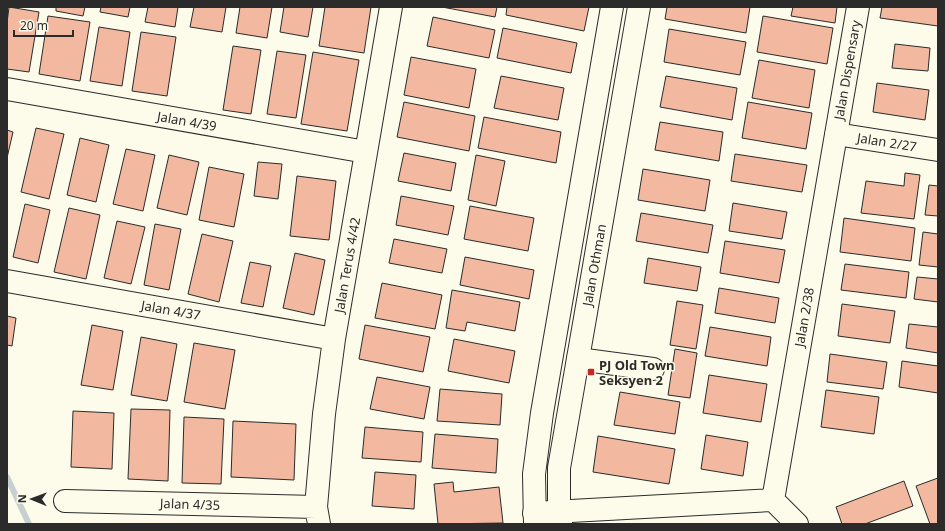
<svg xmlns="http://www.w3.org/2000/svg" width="945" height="531" font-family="'Noto Sans',sans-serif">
<rect width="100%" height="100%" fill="#fdfbea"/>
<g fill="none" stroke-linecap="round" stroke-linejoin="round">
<!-- stream -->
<path stroke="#c7d0d0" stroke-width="6" d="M 7,477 L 29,524"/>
</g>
<!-- building -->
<path fill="#f2b8a0" stroke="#2b2b2b" d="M 9,7 L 39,12 L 29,72 L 7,69 L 7,23 Z
M 56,7 L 85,7 L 83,16 L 56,11 Z
M 101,7 L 130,7 L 128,17 L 100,12 Z
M 148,7 L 178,7 L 175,27 L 145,22 Z
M 194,7 L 226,7 L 222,32 L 190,27 Z
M 240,7 L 272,7 L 267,38 L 236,33 Z
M 284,7 L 313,7 L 308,37 L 280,32 Z
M 325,7 L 371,7 L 364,53 L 319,46 Z
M 442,7 L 497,7 L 495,17 Z
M 507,7 L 589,7 L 584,31 L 506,15 Z
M 667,7 L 750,7 L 746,33 L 665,19 Z
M 793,7 L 837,7 L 835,23 L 791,16 Z
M 882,7 L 938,7 L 938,26 L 880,18 Z
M 48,16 L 90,22 L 80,81 L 39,74 Z
M 763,16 L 833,28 L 827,64 L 757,52 Z
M 433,17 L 495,30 L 489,58 L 427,46 Z
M 99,27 L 130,32 L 122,86 L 90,81 Z
M 503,28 L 577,43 L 571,73 L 497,58 Z
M 669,29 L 746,42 L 740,75 L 664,62 Z
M 141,32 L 176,37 L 167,96 L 132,91 Z
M 895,44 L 930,48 L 928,71 L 892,68 Z
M 233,46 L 261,50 L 251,114 L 223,110 Z
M 277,51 L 306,55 L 296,118 L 267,114 Z
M 313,52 L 359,60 L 347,131 L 301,124 Z
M 411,57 L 476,69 L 469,108 L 404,95 Z
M 759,60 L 815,70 L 809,108 L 752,98 Z
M 501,76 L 564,88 L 558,120 L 494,108 Z
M 666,76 L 737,88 L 732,120 L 660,107 Z
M 877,83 L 929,90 L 925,120 L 873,112 Z
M 404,102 L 475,116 L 469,151 L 397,137 Z
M 748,102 L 812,113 L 806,149 L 742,138 Z
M 484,117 L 561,132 L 556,163 L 478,148 Z
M 660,122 L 723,132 L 719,161 L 655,150 Z
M 36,128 L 64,134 L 49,199 L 21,192 Z
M 7,130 L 13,132 L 7,158 Z
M 80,138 L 109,145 L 96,202 L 67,195 Z
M 126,149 L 155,155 L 143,211 L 113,204 Z
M 404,153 L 456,163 L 451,191 L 398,181 Z
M 735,154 L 807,165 L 802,192 L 731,181 Z
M 169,155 L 199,162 L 187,215 L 157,208 Z
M 476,155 L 505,161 L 496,206 L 468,200 Z
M 258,162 L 282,164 L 278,199 L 254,196 Z
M 209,167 L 244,174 L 234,227 L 199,220 Z
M 643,169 L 710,180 L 705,211 L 638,200 Z
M 905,173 L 920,175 L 914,219 L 861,213 L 866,181 L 904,186 Z
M 297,176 L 336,181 L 329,240 L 290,236 Z
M 929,185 L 938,186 L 938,216 L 925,215 Z
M 401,196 L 454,206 L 448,235 L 396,225 Z
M 733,203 L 787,212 L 782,239 L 729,231 Z
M 25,204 L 50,210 L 38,263 L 13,257 Z
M 470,206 L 534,218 L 528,251 L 464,239 Z
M 69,208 L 100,215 L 86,279 L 54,272 Z
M 641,213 L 713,225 L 708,253 L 636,241 Z
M 844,218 L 915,228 L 911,261 L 840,252 Z
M 117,221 L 145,227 L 131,284 L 104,278 Z
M 155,224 L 181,229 L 169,290 L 144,285 Z
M 923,232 L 938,234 L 938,267 L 919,265 Z
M 202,234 L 233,241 L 219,302 L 188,294 Z
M 394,239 L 447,249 L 442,273 L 389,263 Z
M 725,241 L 785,250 L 779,283 L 720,273 Z
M 295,253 L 325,260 L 314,315 L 283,308 Z
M 465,257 L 534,270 L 529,299 L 460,285 Z
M 648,258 L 701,267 L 697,291 L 644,283 Z
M 250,262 L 271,266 L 263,307 L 241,303 Z
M 845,264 L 909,272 L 906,298 L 841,290 Z
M 917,277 L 938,279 L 938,302 L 914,299 Z
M 382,283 L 442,295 L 435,329 L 375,318 Z
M 719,288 L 779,298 L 775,323 L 715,313 Z
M 452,290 L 520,302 L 515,331 L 467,322 L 465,331 L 446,328 Z
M 677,301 L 703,305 L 696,349 L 670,345 Z
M 842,304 L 895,311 L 890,343 L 838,336 Z
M 7,316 L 16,318 L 12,346 L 7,345 Z
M 909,324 L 938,327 L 938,353 L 906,348 Z
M 92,325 L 123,331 L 113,390 L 81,385 Z
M 365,325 L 430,337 L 423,372 L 359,359 Z
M 710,327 L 771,337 L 767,366 L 705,356 Z
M 141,337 L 177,344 L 167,401 L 131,395 Z
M 454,339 L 515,351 L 509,383 L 448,371 Z
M 194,343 L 235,350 L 225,409 L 184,402 Z
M 675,349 L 697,353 L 690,398 L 668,395 Z
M 830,354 L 887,362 L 883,389 L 827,382 Z
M 902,361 L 938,366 L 938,393 L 899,387 Z
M 709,375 L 767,384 L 761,422 L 703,413 Z
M 377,377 L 430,387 L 424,419 L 370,409 Z
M 440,389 L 502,394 L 500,425 L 437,421 Z
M 826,390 L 879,397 L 874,434 L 821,427 Z
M 620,392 L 680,402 L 675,434 L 614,425 Z
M 131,409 L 170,410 L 168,481 L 128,479 Z
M 73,411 L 114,413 L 112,469 L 71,467 Z
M 184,417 L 224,419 L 221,484 L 182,483 Z
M 233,421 L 296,424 L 294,480 L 231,477 Z
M 365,427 L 423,432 L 421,462 L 362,458 Z
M 435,434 L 498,439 L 496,473 L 432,468 Z
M 706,435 L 748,442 L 743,476 L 701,469 Z
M 598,436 L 675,449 L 669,484 L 593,472 Z
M 375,472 L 416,475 L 414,509 L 372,506 Z
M 938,478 L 938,524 L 930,524 L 916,486 Z
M 904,481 L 913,506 L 865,524 L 842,524 L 836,507 Z
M 453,482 L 454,492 L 499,487 L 503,523 L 438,524 L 434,484 Z"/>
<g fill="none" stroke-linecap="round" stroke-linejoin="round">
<defs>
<path id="minor" d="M 7,89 L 366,152
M 836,134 L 938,150
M 7,281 L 334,339
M 578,359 L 653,369
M 773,500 L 858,7
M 65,501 L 316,507
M 534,513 L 773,500 L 797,524
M 319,524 L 316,507 L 324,414 L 334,339 L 391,7"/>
<path id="major" d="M 535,524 L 534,474 L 542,413 L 612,7
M 561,524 L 559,512 L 559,468 L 639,7"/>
</defs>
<!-- minor casing -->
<use href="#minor" stroke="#2b2b2b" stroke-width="24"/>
<!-- major casing -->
<use href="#major" stroke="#2b2b2b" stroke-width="24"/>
<!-- minor -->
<use href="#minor" stroke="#fdfbea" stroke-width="22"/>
<!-- major -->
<use href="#major" stroke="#fdfbea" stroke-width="22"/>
</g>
<!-- markers -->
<rect fill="#c62828" stroke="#fdfbea" stroke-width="1.5" x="587" y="368" width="8" height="8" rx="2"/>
<g text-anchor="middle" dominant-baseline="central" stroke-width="3" stroke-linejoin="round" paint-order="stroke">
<!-- street labels -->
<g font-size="13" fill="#2b2b2b" stroke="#fdfbea">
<text transform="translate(847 70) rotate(-80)">Jalan Dispensary</text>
<text transform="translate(187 121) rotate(10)">Jalan 4/39</text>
<text transform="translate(887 142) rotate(9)">Jalan 2/27</text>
<text transform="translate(347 265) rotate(-80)">Jalan Terus 4/42</text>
<text transform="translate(594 265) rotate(-80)">Jalan Othman</text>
<text transform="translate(171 310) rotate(10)">Jalan 4/37</text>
<text transform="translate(804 317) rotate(-80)">Jalan 2/38</text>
<text transform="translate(190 504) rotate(2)">Jalan 4/35</text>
</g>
<!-- poi labels -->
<g font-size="13" font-weight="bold" fill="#2b2b2b" stroke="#fdfbea" text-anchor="start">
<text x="599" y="365">PJ Old Town<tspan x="599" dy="15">Seksyen 2</tspan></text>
</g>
</g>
<!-- border -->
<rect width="945" height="531" fill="none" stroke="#2b2b2b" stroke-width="16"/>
<!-- north arrow -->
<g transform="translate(32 499) rotate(271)" stroke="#fdfbea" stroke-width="3" paint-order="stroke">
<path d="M0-3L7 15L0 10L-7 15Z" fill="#2b2b2b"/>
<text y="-6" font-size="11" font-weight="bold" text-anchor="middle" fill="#2b2b2b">N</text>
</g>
<!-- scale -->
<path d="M14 30v6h59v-6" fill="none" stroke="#2b2b2b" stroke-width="2"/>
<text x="20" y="30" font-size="12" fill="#2b2b2b" stroke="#fdfbea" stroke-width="3" paint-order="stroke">20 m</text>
</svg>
